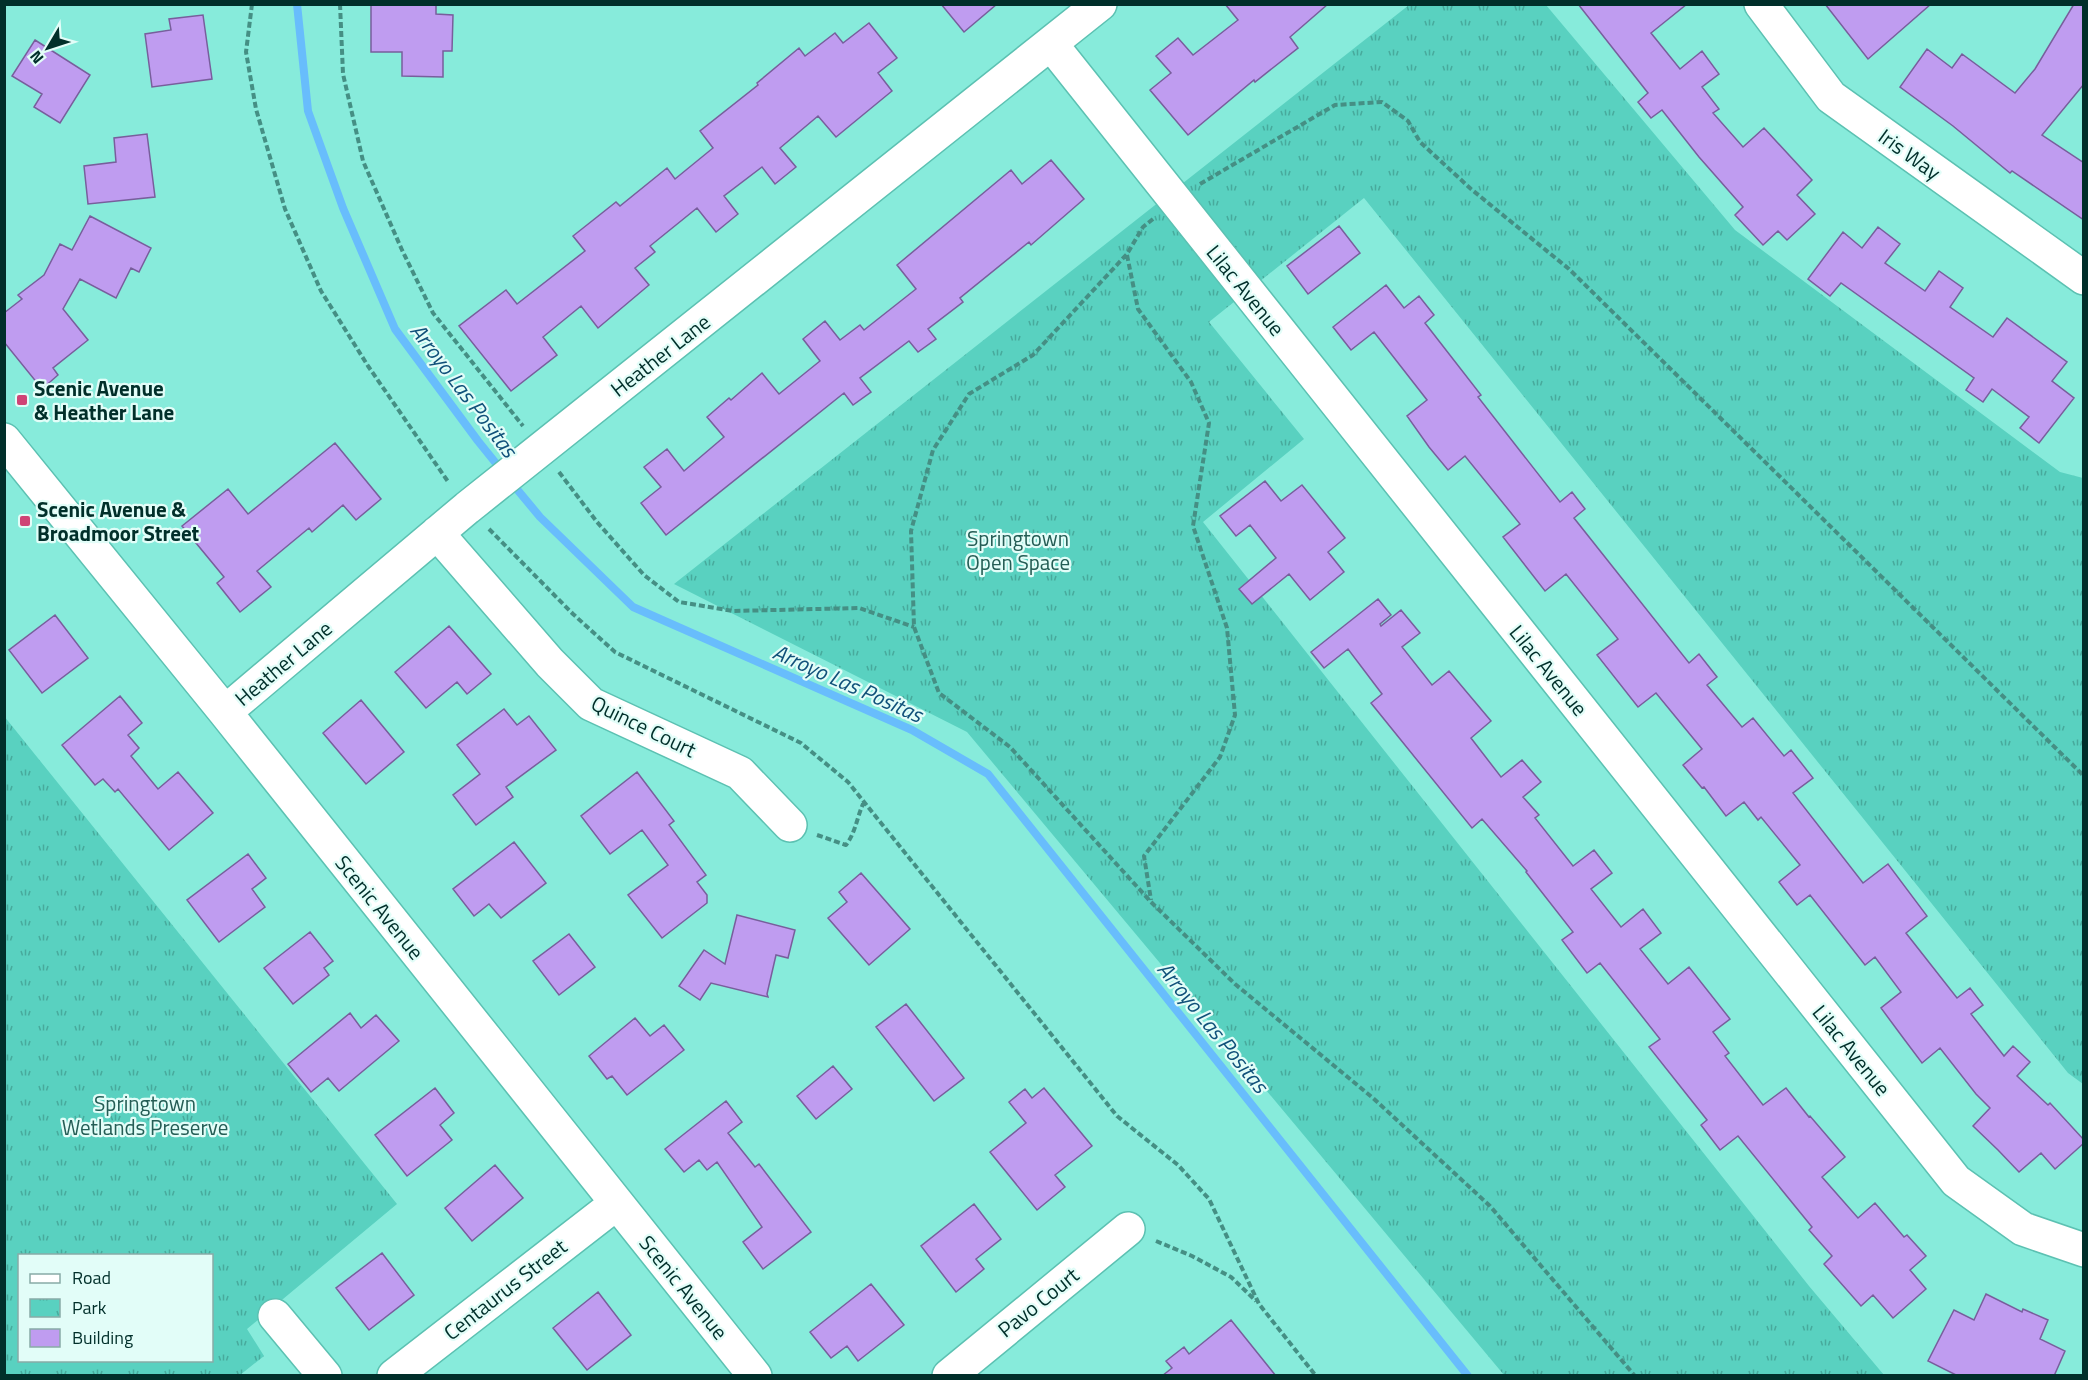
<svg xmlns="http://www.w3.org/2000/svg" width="2088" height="1380" font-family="'Titillium Web',sans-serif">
<defs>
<pattern id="park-tufts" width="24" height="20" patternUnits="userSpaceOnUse" patternTransform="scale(1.5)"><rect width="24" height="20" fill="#59d1c0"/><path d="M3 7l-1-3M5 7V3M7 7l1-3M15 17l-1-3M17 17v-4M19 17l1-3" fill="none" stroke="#47aa9c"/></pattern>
</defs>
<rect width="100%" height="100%" fill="#87ebdb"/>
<!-- park -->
<path fill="url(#park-tufts)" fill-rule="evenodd" d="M 1409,5 L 1546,5 L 1735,230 L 2060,472 L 2083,478 L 2083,1084 L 2068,1073 L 1364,198 L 1209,322 L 1304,439 L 1203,522 L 1809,1286 L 1884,1375 L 1504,1375 L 967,732 L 674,584 Z
M 4,716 L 397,1204 L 247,1329 L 264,1356 L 240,1375 L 5,1375 ZM 20,1256 L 212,1256 L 212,1360 L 20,1360 Z"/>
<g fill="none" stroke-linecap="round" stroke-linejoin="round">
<!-- stream -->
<path stroke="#68bdfc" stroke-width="8" d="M 297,4 L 308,111 L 343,208 L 395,329 L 478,441 L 503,472
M 511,482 L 540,517 L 633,607 L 912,730 L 988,774 L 1468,1376"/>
</g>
<!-- building -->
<path fill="#bf9cf0" stroke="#785e9c" stroke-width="1.5" d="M 371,4 L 436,4 L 436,14 L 453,15 L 452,51 L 443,51 L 443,77 L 402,76 L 402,52 L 371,52 Z
M 941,4 L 997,4 L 964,32 Z
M 1225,4 L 1328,4 L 1290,37 L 1298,48 L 1255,82 L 1254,80 L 1188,135 L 1150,90 L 1171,73 L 1156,56 L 1178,38 L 1193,55 L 1238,20 Z
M 1578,4 L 1687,4 L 1651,33 L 1680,69 L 1702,51 L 1719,74 L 1702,87 L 1719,109 L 1713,113 L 1743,147 L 1764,128 L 1812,180 L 1797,195 L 1815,214 L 1787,240 L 1778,231 L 1763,245 L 1735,215 L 1743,207 L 1699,157 L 1662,110 L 1651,118 L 1638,102 L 1648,93 Z
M 1825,4 L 1931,4 L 1868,59 Z
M 2074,4 L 2084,4 L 2084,84 L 2042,135 L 2084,163 L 2084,220 L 2012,171 L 2010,173 L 1953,126 L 1900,87 L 1927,49 L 1952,68 L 1962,54 L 2015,93 L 2035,69 Z
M 203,15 L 212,79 L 152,87 L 145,34 L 171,30 L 169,19 Z
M 869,23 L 897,58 L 878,73 L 892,91 L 836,137 L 818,116 L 780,148 L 796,167 L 775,184 L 762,167 L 724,196 L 738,214 L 716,232 L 697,208 L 650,246 L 655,252 L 635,268 L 649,285 L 598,328 L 581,306 L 543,337 L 557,355 L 511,391 L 459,326 L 506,290 L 517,304 L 585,251 L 573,236 L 616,202 L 620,206 L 667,168 L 675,179 L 713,148 L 700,131 L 758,85 L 757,83 L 799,48 L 805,56 L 835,33 L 843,43 Z
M 35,40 L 90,75 L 60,123 L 34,107 L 42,94 L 12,76 Z
M 147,134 L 155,197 L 88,204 L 84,166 L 116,162 L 114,138 Z
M 1051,160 L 1084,199 L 1031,245 L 1029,242 L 960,298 L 963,302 L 928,329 L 936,339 L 918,352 L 909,341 L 860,378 L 871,392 L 853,405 L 844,393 L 666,535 L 641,503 L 661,487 L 644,467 L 667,449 L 684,471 L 724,437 L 707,417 L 729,398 L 731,400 L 762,373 L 779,394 L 820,361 L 803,339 L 825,321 L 840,340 L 860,325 L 864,330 L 916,289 L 897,265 L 1011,170 L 1022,184 Z
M 90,216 L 151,248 L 139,272 L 131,268 L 116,298 L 80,279 L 63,309 L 88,340 L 53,368 L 58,375 L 42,389 L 4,342 L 4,313 L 22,299 L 18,295 L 44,275 L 60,244 L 72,250 Z
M 1339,226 L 1360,253 L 1308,294 L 1287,266 Z
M 1878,227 L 1900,244 L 1885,263 L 1925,291 L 1939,271 L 1963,288 L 1950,307 L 1993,337 L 2007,318 L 2067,362 L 2052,381 L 2074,398 L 2039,443 L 2020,428 L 2029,417 L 1992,389 L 1983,402 L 1966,390 L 1974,378 L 1841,283 L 1830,296 L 1808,279 L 1843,232 L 1862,248 Z
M 1386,285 L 1404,308 L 1419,296 L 1434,315 L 1425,323 L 1481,395 L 1478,397 L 1560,502 L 1572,492 L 1585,509 L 1574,518 L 1689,663 L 1699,654 L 1717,677 L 1707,685 L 1742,727 L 1753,718 L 1784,756 L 1791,750 L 1813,778 L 1793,793 L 1863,883 L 1888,864 L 1927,916 L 1906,933 L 1957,998 L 1970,988 L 1983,1005 L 1971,1014 L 2004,1056 L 2013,1046 L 2030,1062 L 2017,1076 L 2048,1105 L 2050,1103 L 2084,1140 L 2084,1143 L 2055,1169 L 2041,1153 L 2019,1172 L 1998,1150 L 1973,1126 L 1990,1108 L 1976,1094 L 1940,1048 L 1922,1063 L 1904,1039 L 1881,1008 L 1901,992 L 1875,957 L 1865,965 L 1810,895 L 1797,905 L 1779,882 L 1800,865 L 1761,817 L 1758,820 L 1744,802 L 1726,816 L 1704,787 L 1702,788 L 1683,765 L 1702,749 L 1656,693 L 1638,707 L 1597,655 L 1618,639 L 1566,574 L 1545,591 L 1503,537 L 1520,524 L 1465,456 L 1448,470 L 1429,447 L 1407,416 L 1427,400 L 1374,332 L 1351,350 L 1333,327 Z
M 335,443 L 381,499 L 356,520 L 343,505 L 312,532 L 309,528 L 257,571 L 271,587 L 240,612 L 217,583 L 224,577 L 182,526 L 228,489 L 248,514 Z
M 1265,481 L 1281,501 L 1302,485 L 1345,538 L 1328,552 L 1344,572 L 1310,600 L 1289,574 L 1252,604 L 1239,589 L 1276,558 L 1250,525 L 1236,536 L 1220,516 Z
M 1378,599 L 1391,615 L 1380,624 L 1381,626 L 1401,610 L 1420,633 L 1402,647 L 1432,685 L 1449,671 L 1491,721 L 1471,738 L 1501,777 L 1522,760 L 1541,782 L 1523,797 L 1539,815 L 1535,818 L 1573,866 L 1594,850 L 1612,873 L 1591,889 L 1621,927 L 1643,909 L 1661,933 L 1640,949 L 1668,984 L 1689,967 L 1730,1019 L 1713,1032 L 1729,1053 L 1725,1056 L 1763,1105 L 1786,1088 L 1809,1117 L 1810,1116 L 1845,1157 L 1822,1177 L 1858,1218 L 1875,1203 L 1904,1237 L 1907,1235 L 1926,1256 L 1910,1270 L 1926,1289 L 1893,1318 L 1873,1295 L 1861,1306 L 1824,1264 L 1832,1256 L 1809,1230 L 1812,1227 L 1738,1136 L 1720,1150 L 1701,1125 L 1707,1120 L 1649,1047 L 1660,1039 L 1600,963 L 1587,973 L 1562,940 L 1573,932 L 1526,872 L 1527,871 L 1482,819 L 1472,828 L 1371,703 L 1382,694 L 1348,649 L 1324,668 L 1311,652 Z
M 55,615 L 88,658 L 42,693 L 9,650 Z
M 449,626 L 491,674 L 467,694 L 457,682 L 426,708 L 395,672 Z
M 120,696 L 142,723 L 128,735 L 139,748 L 131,756 L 158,789 L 178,772 L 213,813 L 169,850 L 118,789 L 115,792 L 103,779 L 95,785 L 62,745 Z
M 361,700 L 404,752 L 366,784 L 323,733 Z
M 504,709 L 517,725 L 529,716 L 556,750 L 506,787 L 513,797 L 476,825 L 453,795 L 480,774 L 457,745 Z
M 637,772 L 674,821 L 669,825 L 706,875 L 697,882 L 707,895 L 707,903 L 662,938 L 628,895 L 668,865 L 642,830 L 610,854 L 581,816 Z
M 514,842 L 546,883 L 501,918 L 489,904 L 474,916 L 453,889 Z
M 248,854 L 266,878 L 252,889 L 265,907 L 219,942 L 187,900 Z
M 861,873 L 910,929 L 869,965 L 828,918 L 847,902 L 839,892 Z
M 737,915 L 795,930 L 788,958 L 776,955 L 767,994 L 768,997 L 711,983 L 700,1000 L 679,986 L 704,950 L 725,964 Z
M 310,932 L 333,961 L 324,968 L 329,975 L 293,1004 L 264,968 Z
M 569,934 L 595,967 L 559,995 L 533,961 Z
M 906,1004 L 964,1078 L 934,1101 L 876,1027 Z
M 350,1013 L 361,1028 L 376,1015 L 399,1041 L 339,1091 L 328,1078 L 311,1092 L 288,1064 Z
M 635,1018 L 650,1036 L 664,1025 L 684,1050 L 627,1095 L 612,1076 L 607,1079 L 589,1056 Z
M 833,1066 L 852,1089 L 816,1119 L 797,1096 Z
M 435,1088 L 454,1113 L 440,1125 L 452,1140 L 407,1176 L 375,1135 Z
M 1044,1088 L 1092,1146 L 1055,1175 L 1065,1187 L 1037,1210 L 990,1152 L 1026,1123 L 1009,1102 L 1025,1089 L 1032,1098 Z
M 726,1101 L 742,1122 L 728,1133 L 755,1167 L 759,1164 L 811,1232 L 763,1269 L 743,1242 L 762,1227 L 717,1162 L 707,1170 L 699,1160 L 684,1172 L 665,1149 Z
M 495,1165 L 523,1198 L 472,1241 L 445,1208 Z
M 974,1204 L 1001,1239 L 976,1259 L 984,1269 L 956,1292 L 921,1246 Z
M 382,1253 L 414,1295 L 369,1330 L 336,1288 Z
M 871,1284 L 904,1325 L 858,1361 L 847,1346 L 831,1358 L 810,1332 Z
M 598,1292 L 631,1335 L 587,1370 L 553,1328 Z
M 1986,1294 L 2022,1312 L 2023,1309 L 2048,1320 L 2040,1339 L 2065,1351 L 2054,1376 L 1958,1376 L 1928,1361 L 1954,1310 L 1974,1320 Z
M 1231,1320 L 1276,1376 L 1162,1376 L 1172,1368 L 1166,1361 L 1184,1347 L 1189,1354 Z"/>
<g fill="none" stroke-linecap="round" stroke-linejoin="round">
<defs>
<path id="minor" d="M 1761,4 L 1831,97 L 2084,278
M 1051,44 L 1956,1181 L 2023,1229 L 2084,1250
M 4,440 L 225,712 L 755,1376
M 437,533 L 550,663 L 591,704 L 740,773 L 790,825
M 225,712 L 467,508 L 1100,4
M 275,1316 L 325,1376
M 394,1376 L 617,1203
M 949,1376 L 1128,1229"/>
</defs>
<!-- minor casing -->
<use href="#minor" stroke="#5cc1b2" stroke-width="36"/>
<!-- path -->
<path stroke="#458f84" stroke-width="4" stroke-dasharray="6 3" stroke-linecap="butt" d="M 252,4 L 246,52 L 256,109 L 285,209 L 321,291 L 368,366 L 449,483
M 340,4 L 343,74 L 363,161 L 402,250 L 433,313 L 523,426
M 1200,184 L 1335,105 L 1382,102 L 1408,121 L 1420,142 L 1471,189 L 1569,269 L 2084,776
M 1153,219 L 1143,227 L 1127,254 L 1033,355 L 969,394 L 933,450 L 911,531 L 914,627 L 939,693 L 1010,747 L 1151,902 L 1235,984 L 1373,1098 L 1490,1206 L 1635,1376
M 1127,255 L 1138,309 L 1191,382 L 1209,423 L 1193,526 L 1227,628 L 1235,715 L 1220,757 L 1144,856 L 1151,900
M 559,472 L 597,522 L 644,575 L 679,602 L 733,611 L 859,608 L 914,627
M 489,529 L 573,614 L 615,652 L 801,743 L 848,782 L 1117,1116 L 1178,1165 L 1209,1199 L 1259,1304 L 1316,1376
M 817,835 L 846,845 C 856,832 857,816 864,802
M 1156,1241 L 1192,1256 L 1231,1277 L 1256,1301"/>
<!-- minor -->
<use href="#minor" stroke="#fff" stroke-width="33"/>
</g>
<!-- markers -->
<g fill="#cf4376" stroke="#e2fdf8" stroke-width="2">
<rect x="16" y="394" width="12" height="12" rx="3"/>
<rect x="19" y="515" width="12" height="12" rx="3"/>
</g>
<g text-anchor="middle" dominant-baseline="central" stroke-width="4.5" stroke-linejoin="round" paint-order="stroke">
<!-- street labels -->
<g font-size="21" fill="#012f2a" stroke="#e2fdf8">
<text transform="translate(1910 154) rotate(36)">Iris Way</text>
<text transform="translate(1246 290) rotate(51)">Lilac Avenue</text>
<text transform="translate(660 355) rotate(-38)">Heather Lane</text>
<text transform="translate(283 663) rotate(-40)">Heather Lane</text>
<text transform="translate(1549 670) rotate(51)">Lilac Avenue</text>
<text transform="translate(644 726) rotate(26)">Quince Court</text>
<text transform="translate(380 907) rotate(51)">Scenic Avenue</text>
<text transform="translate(1852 1050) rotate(51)">Lilac Avenue</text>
<text transform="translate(684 1287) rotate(51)">Scenic Avenue</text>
<text transform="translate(505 1289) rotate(-38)">Centaurus Street</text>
<text transform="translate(1038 1302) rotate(-39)">Pavo Court</text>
</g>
<!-- poi labels -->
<g font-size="21" font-weight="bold" fill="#012f2a" stroke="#e2fdf8" text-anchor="start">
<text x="34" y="388">Scenic Avenue<tspan x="34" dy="24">&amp; Heather Lane</tspan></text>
<text x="37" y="509">Scenic Avenue &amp;<tspan x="37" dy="24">Broadmoor Street</tspan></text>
</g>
<!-- park labels -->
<g font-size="21" fill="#245d55" stroke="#e2fdf8">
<text x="1018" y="538">Springtown<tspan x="1018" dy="24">Open Space</tspan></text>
<text x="145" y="1103">Springtown<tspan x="145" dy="24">Wetlands Preserve</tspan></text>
</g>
<!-- water labels -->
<g font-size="22" font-style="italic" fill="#10517a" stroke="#e2fdf8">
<text transform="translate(464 390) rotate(53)">Arroyo Las Positas</text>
<text transform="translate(848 683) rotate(24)">Arroyo Las Positas</text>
<text transform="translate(1213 1027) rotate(51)">Arroyo Las Positas</text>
</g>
</g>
<!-- border -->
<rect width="2088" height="1380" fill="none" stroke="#012f2a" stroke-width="12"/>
<!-- legend -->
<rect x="18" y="1254" width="195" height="108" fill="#e2fdf8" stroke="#88aba6" stroke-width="1.5"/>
<rect x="30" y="1274" width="30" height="9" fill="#ffffff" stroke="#88aba6" stroke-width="1.5"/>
<text x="72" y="1284" font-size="18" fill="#012f2a">Road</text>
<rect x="30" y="1299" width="30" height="18" fill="url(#park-tufts)" stroke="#88aba6" stroke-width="1.5"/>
<text x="72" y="1314" font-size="18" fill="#012f2a">Park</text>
<rect x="30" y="1329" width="30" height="18" fill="#bf9cf0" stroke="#88aba6" stroke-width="1.5"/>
<text x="72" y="1344" font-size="18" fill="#012f2a">Building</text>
<!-- north arrow -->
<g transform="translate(48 48) rotate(231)" stroke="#e2fdf8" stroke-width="4.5" paint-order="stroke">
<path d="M0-4.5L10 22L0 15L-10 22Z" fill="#012f2a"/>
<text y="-9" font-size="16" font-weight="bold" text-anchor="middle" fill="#012f2a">N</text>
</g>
</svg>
